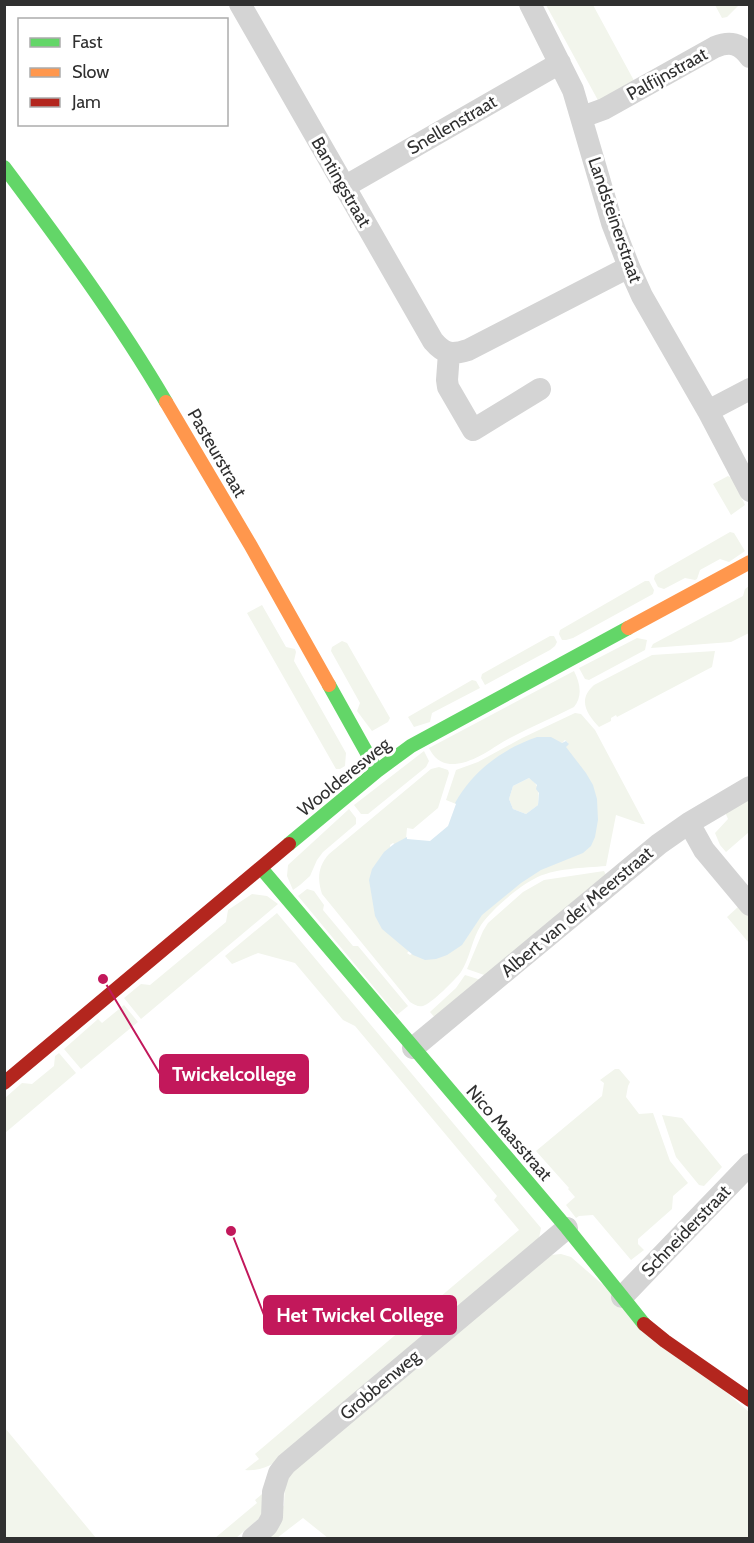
<svg xmlns="http://www.w3.org/2000/svg" width="754" height="1543" font-family="Cabin,sans-serif">
<rect width="100%" height="100%" fill="#fff"/>
<!-- green -->
<path fill="#f2f5ec" d="M 546,5 L 593,5 L 638,88 L 600,104 Z
M 715,5 L 739,5 L 727,17 L 722,18 Z
M 728,476 L 732,478 L 745,505 L 731,515 L 713,484 Z
M 730,532 L 734,533 L 745,551 L 729,562 L 720,559 L 700,570 L 697,579 L 695,580 L 685,578 L 664,589 L 658,587 L 654,579 L 655,575 Z
M 645,581 L 649,581 L 654,590 L 653,594 L 573,638 L 566,640 L 562,640 L 559,634 L 560,630 Z
M 749,586 L 749,633 L 731,642 L 651,648 L 653,644 L 743,596 L 745,589 Z
M 262,605 L 286,647 L 295,649 L 296,652 L 294,661 L 346,753 L 345,766 L 340,769 L 336,769 L 247,613 Z
M 550,636 L 554,636 L 557,642 L 555,646 L 550,650 L 485,685 L 481,678 L 482,674 Z
M 637,638 L 647,640 L 645,650 L 589,680 L 585,679 L 579,668 Z
M 342,641 L 347,643 L 390,718 L 388,722 L 372,731 L 357,711 L 360,703 L 331,651 L 332,647 Z
M 715,651 L 712,667 L 617,717 L 616,715 L 611,718 L 611,721 L 599,727 C 587,714 577,700 594,685 L 652,655 Z
M 574,671 C 580,683 583,696 574,707 C 552,718 531,727 510,738 C 493,747 476,762 455,764 C 443,765 434,759 429,748 Z
M 472,680 L 476,681 L 480,688 L 432,713 L 430,722 L 414,727 L 408,717 Z
M 575,713 L 581,714 L 595,730 L 645,824 L 642,824 L 616,815 L 606,866 C 584,868 553,868 534,879 C 518,887 491,910 481,925 C 472,939 470,958 461,972 C 456,979 431,1004 423,1006 C 418,1007 415,1005 410,1002 L 322,894 C 317,879 318,866 329,854 L 431,769 L 439,767 L 448,770 L 449,773 L 438,808 L 413,829 L 407,828 L 406,839 L 396,845 L 393,843 L 390,845 L 409,951 L 407,953 L 410,955 L 475,919 L 508,889 L 564,747 L 568,743 L 565,740 L 562,743 L 541,737 L 528,741 L 456,804 L 446,800 L 456,770 L 478,762 L 522,738 Z
M 424,751 L 429,761 L 426,767 L 368,814 L 361,814 L 354,805 Z
M 529,778 C 540,785 539,793 538,805 L 526,814 L 513,809 L 509,799 L 513,786 Z
M 749,798 L 749,832 L 726,852 L 720,845 L 715,833 L 728,819 L 725,812 Z
M 349,809 L 356,818 L 356,824 L 323,852 L 317,860 L 310,876 L 300,885 L 293,890 L 287,876 L 288,865 Z
M 604,871 L 606,875 L 487,976 L 467,969 L 483,931 L 488,923 L 523,892 L 544,880 Z
M 307,889 L 314,891 L 324,905 L 323,910 L 353,946 L 358,946 L 408,1006 L 397,1015 L 298,896 Z
M 252,894 L 267,896 L 278,904 L 141,1019 L 124,998 L 141,984 L 150,985 L 226,922 L 228,910 Z
M 738,907 L 742,908 L 749,917 L 749,943 L 727,917 Z
M 277,913 L 541,1228 L 539,1238 L 276,1462 C 266,1468 257,1471 245,1470 L 259,1459 L 255,1454 L 519,1230 L 494,1200 L 497,1196 L 355,1026 L 343,1020 L 295,963 L 258,953 L 232,964 L 225,956 Z
M 465,975 L 481,980 L 436,1019 L 430,1012 L 456,988 Z
M 124,1005 L 138,1022 L 81,1069 L 64,1049 L 98,1019 L 102,1023 Z
M 59,1053 L 76,1073 L 5,1133 L 5,1098 L 22,1083 L 32,1084 L 54,1066 L 55,1056 Z
M 615,1069 L 619,1069 L 630,1082 L 628,1086 L 626,1097 L 639,1114 L 653,1113 L 670,1161 L 688,1183 L 673,1196 L 672,1209 L 638,1239 L 638,1244 L 644,1250 L 631,1260 L 593,1215 L 579,1216 L 576,1218 L 566,1205 L 575,1197 L 568,1189 L 569,1188 L 536,1151 L 602,1096 L 604,1083 L 600,1080 Z
M 662,1115 L 682,1118 L 722,1167 L 704,1186 L 699,1185 L 676,1157 Z
M 561,1254 L 571,1257 L 749,1412 L 749,1538 L 328,1538 L 303,1518 L 277,1538 L 262,1538 L 284,1505 L 285,1483 L 287,1475 L 551,1255 Z
M 5,1428 L 96,1538 L 5,1538 Z
M 268,1489 L 262,1516 L 236,1538 L 215,1538 L 257,1503 L 255,1500 Z"/>
<!-- water -->
<path fill="#d9eaf3" fill-rule="evenodd" d="M 537,737 L 551,737 L 562,743 L 566,741 L 569,744 L 566,747 L 586,773 L 593,785 L 597,799 L 598,820 L 595,837 L 591,846 L 583,853 L 541,870 L 521,883 L 482,915 L 462,945 L 447,955 L 436,959 L 425,960 L 413,955 L 382,929 L 375,916 L 369,880 L 372,869 L 384,852 L 394,844 L 407,837 L 407,839 L 430,841 L 448,826 L 456,804 L 455,803 C 473,771 502,749 537,737 ZM 529,778 L 537,785 L 536,789 L 539,793 L 538,805 L 526,814 L 513,809 L 509,799 L 513,786 Z"/>
<g fill="none" stroke-linecap="round" stroke-linejoin="round">
<!-- street -->
<path stroke="#d4d4d4" stroke-width="22" d="M 240,4 L 433,341 C 445,355 452,355 468,350 L 629,267
M 530,4 L 573,90 L 612,223 L 629,267 L 642,296 L 708,411 L 750,491
M 582,117 L 604,109 L 715,47 C 730,41 740,43 750,57
M 344,187 L 560,63
M 449,353 L 447,380 L 448,387 L 473,430 L 540,389
M 708,411 L 750,389
M 689,823 L 704,850 L 750,905
M 413,1048 L 659,844 L 689,823 L 750,787
M 622,1297 L 750,1164
M 253,1538 L 267,1526 L 272,1517 L 273,1492 L 279,1473 L 286,1464 L 567,1228"/>
<!-- fast -->
<path stroke="#63d668" stroke-width="14" d="M 4,167 C 61,243 118,320 166,402
M 329,685 L 377,771
M 289,844 L 377,771 L 411,746 L 628,628
M 261,868 L 567,1228 L 644,1324"/>
<!-- slow -->
<path stroke="#ff974d" stroke-width="14" d="M 166,402 L 251,546 L 329,685
M 628,628 L 750,562"/>
<!-- jam -->
<path stroke="#b3261e" stroke-width="14" d="M 4,1083 L 289,844
M 644,1324 L 665,1341 L 750,1400"/>
</g>
<g text-anchor="middle" dominant-baseline="central" stroke-width="6" stroke-linejoin="round" paint-order="stroke">
<!-- street labels -->
<g font-size="18" fill="#303030" stroke="#fff">
<text transform="translate(667 74) rotate(-29)">Palfijnstraat</text>
<text transform="translate(452 125) rotate(-30)">Snellenstraat</text>
<text transform="translate(341 182) rotate(60)">Bantingstraat</text>
<text transform="translate(615 220) rotate(71)">Landsteinerstraat</text>
<text transform="translate(217 453) rotate(60)">Pasteurstraat</text>
<text transform="translate(344 777) rotate(-39)">Woolderesweg</text>
<text transform="translate(577 912) rotate(-40)">Albert van der Meerstraat</text>
<text transform="translate(509 1133) rotate(49)">Nico Maasstraat</text>
<text transform="translate(686 1231) rotate(-46)">Schneiderstraat</text>
<text transform="translate(380 1385) rotate(-40)">Grobbenweg</text>
</g>
</g>
<!-- callouts -->
<path fill="none" stroke="#c2185b" stroke-width="2" d="M103 979L160 1074M231 1231L264 1315"/>
<g fill="#c2185b" stroke="#fff" stroke-width="2">
<circle cx="103" cy="979" r="6"/>
<circle cx="231" cy="1231" r="6"/>
</g>
<g fill="#c2185b" stroke="#c2185b" stroke-width="2">
<rect x="160" y="1055" width="148" height="38" rx="6"/>
<rect x="264" y="1296" width="192" height="38" rx="6"/>
</g>
<g font-size="20" text-anchor="middle" font-weight="bold" fill="#fff">
<text x="234" y="1081">Twickelcollege</text>
<text x="360" y="1322">Het Twickel College</text>
</g>
<!-- border -->
<rect width="754" height="1543" fill="none" stroke="#303030" stroke-width="12"/>
<!-- legend -->
<rect x="18" y="18" width="210" height="108" fill="#ffffff" stroke="#acacac" stroke-width="1.5"/>
<rect x="30" y="38" width="30" height="9" fill="#63d668" stroke="#acacac" stroke-width="1.5"/>
<text x="72" y="48" font-size="18" fill="#303030">Fast</text>
<rect x="30" y="68" width="30" height="9" fill="#ff974d" stroke="#acacac" stroke-width="1.5"/>
<text x="72" y="78" font-size="18" fill="#303030">Slow</text>
<rect x="30" y="98" width="30" height="9" fill="#b3261e" stroke="#acacac" stroke-width="1.5"/>
<text x="72" y="108" font-size="18" fill="#303030">Jam</text>
</svg>
